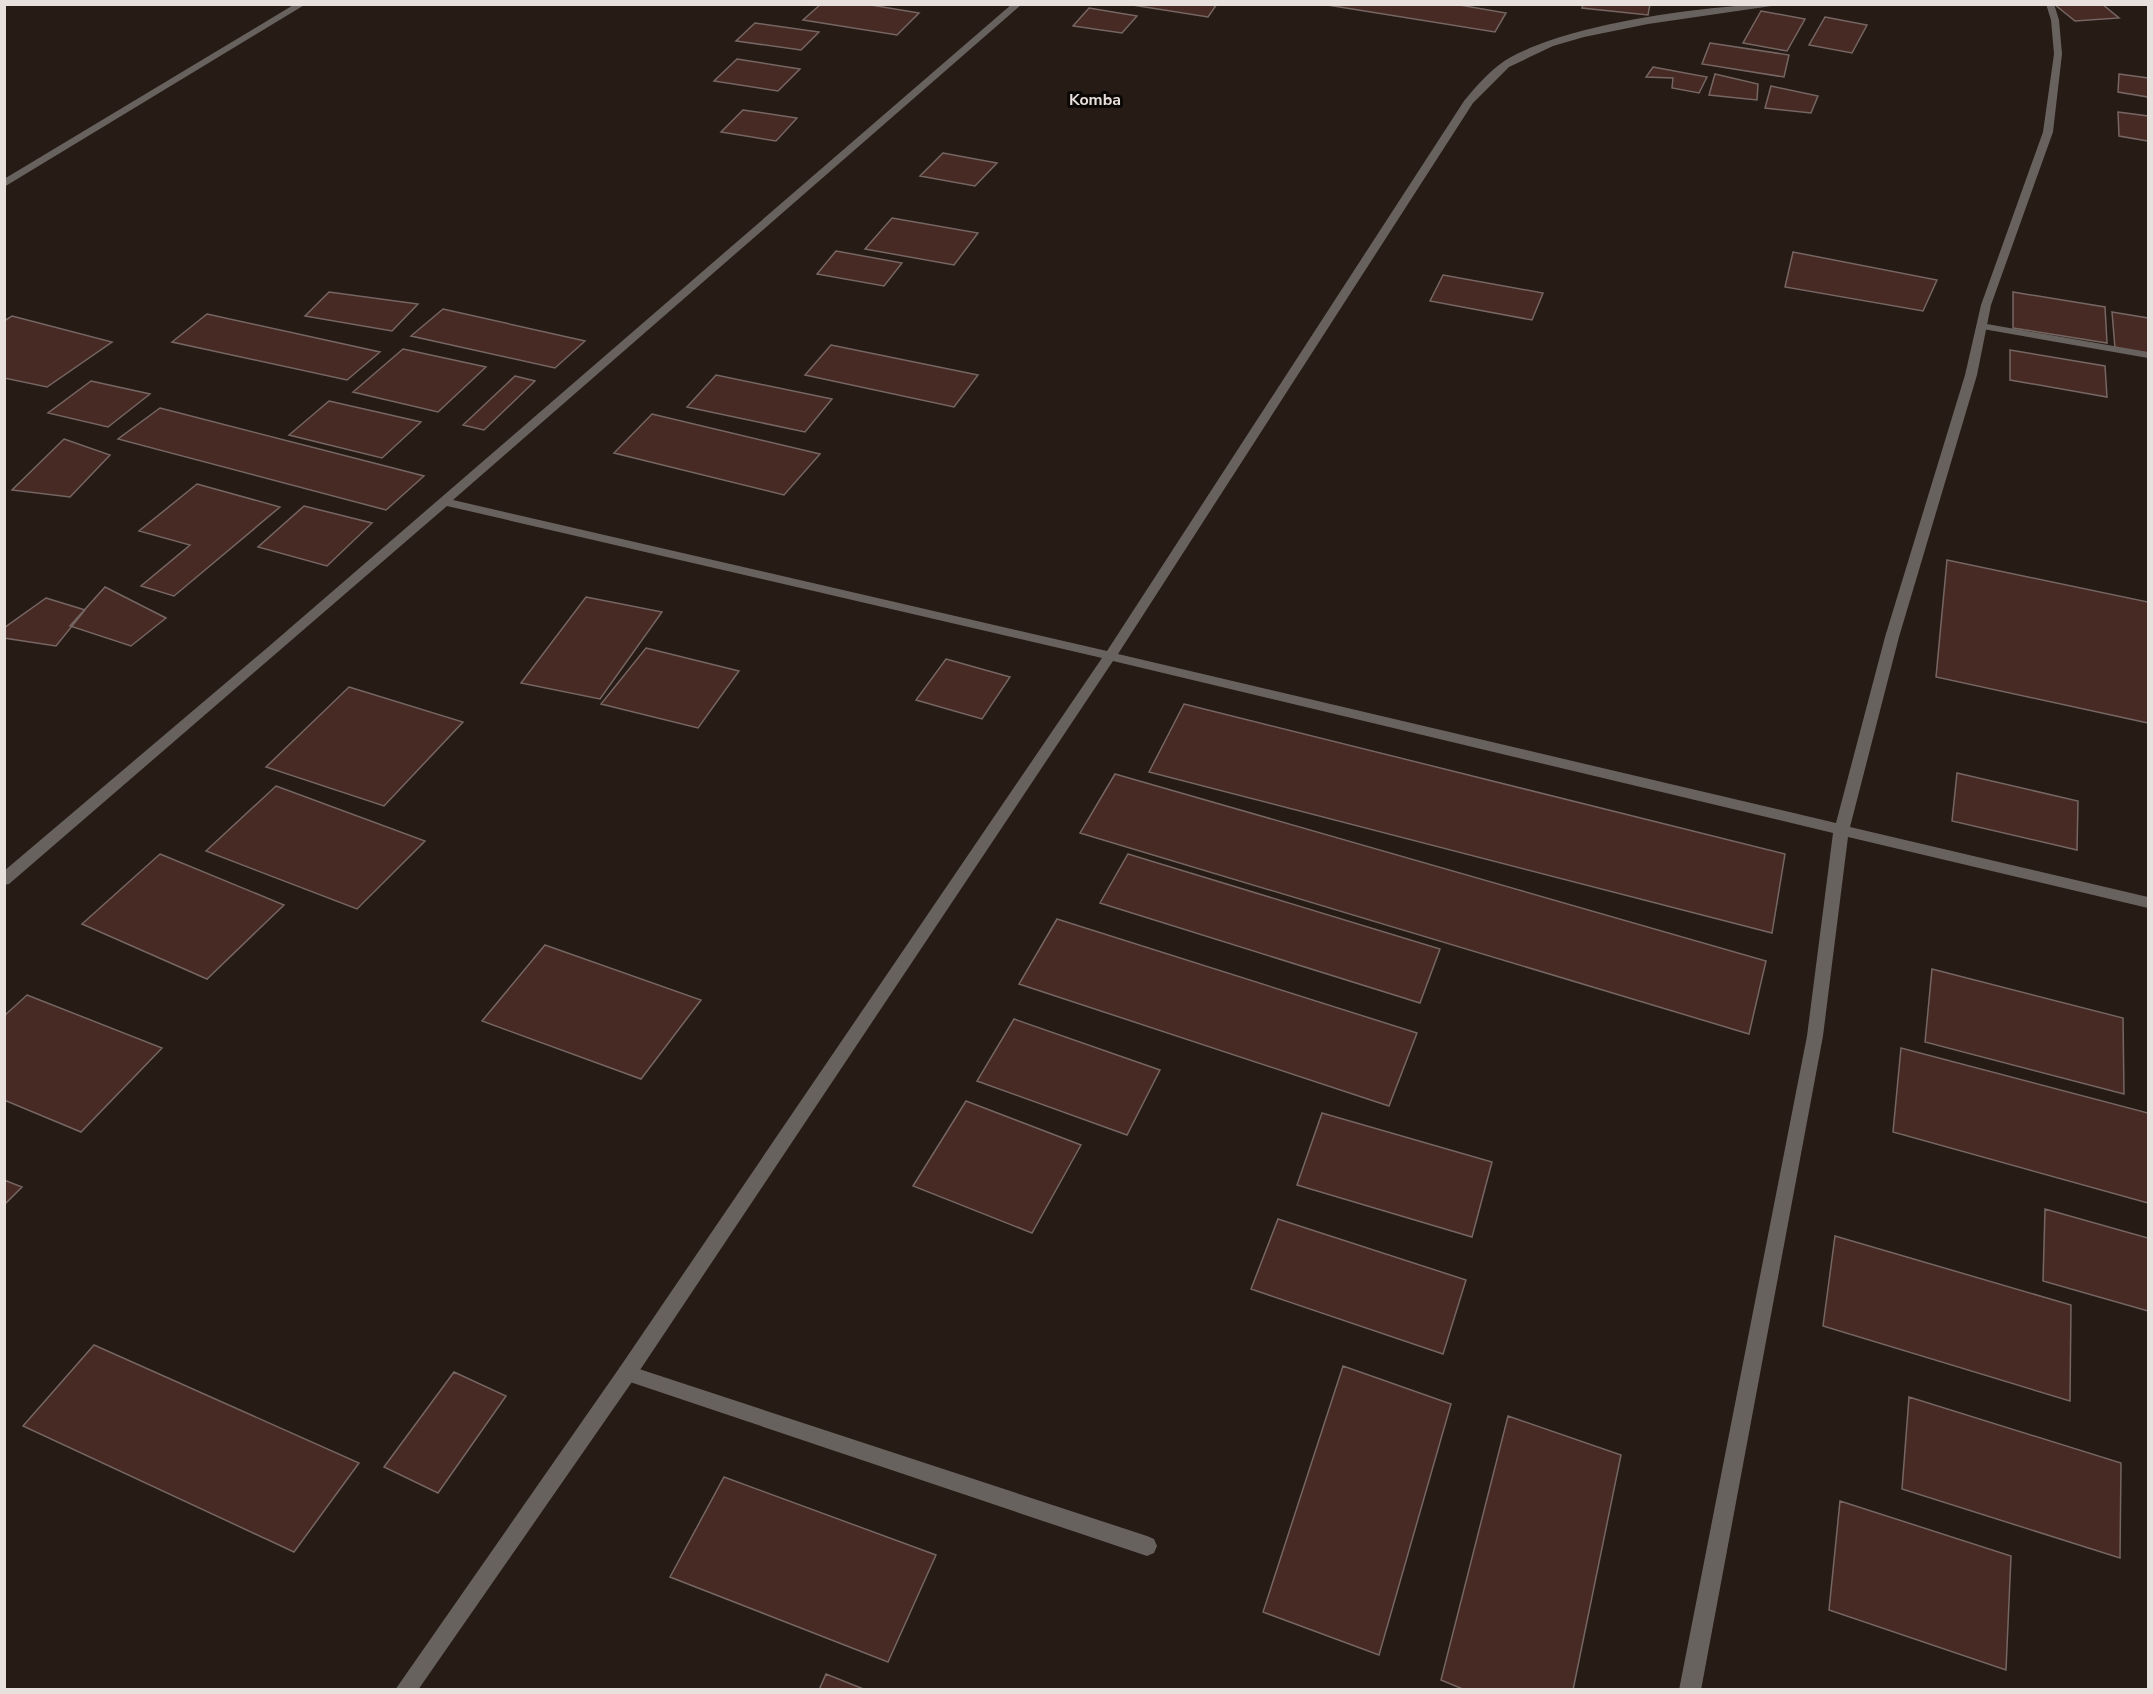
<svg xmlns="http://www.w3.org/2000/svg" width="2153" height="1694" font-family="'Nunito Sans',sans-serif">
<rect width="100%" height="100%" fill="#261b15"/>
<!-- building -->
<path fill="#482a24" stroke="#756663" stroke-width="1.5" d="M 821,4 L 865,4 L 919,13 L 897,35 L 803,20 Z
M 1126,4 L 1217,4 L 1208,17 Z
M 1321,4 L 1454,4 L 1506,13 L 1495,32 Z
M 1583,4 L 1650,4 L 1648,15 L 1582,8 Z
M 2054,4 L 2102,4 L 2119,18 L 2075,21 Z
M 1089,8 L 1137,16 L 1122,33 L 1073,26 Z
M 1761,11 L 1805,19 L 1787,51 L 1743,43 Z
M 1825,17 L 1867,25 L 1852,53 L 1809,45 Z
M 755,23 L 819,32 L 801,50 L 736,41 Z
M 1710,43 L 1789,55 L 1784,77 L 1702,64 Z
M 737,59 L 800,69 L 778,91 L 714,81 Z
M 1653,67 L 1707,77 L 1699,93 L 1672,88 L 1673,78 L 1646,77 Z
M 1715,74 L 1758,84 L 1757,100 L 1709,95 Z
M 2119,74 L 2148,78 L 2148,97 L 2118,92 Z
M 1771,86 L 1818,96 L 1811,113 L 1765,108 Z
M 743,110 L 797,118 L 776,141 L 721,132 Z
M 2118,112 L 2148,116 L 2148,141 L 2119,136 Z
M 943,153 L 997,163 L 975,186 L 920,176 Z
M 892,218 L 978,233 L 954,265 L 865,249 Z
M 836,251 L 902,263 L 884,286 L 817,274 Z
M 1793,252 L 1937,280 L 1923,311 L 1785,287 Z
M 1443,275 L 1543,293 L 1532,320 L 1430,301 Z
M 329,292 L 418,304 L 392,331 L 305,316 Z
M 2013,292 L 2105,307 L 2107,343 L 2013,328 Z
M 443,309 L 585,341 L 555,368 L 411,336 Z
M 2112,312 L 2148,318 L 2148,353 L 2115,348 Z
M 207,314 L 380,352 L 347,380 L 172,342 Z
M 12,316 L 112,342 L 47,387 L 4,378 L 4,321 Z
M 831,345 L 978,375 L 954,407 L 805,375 Z
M 403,349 L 486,367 L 438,412 L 353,392 Z
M 2010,350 L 2105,366 L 2107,397 L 2010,380 Z
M 716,375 L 832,399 L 805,432 L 687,407 Z
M 515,376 L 535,381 L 484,430 L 463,425 Z
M 91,381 L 150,394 L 108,427 L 48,413 Z
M 329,401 L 421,422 L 382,458 L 289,435 Z
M 160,408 L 424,476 L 386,510 L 118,439 Z
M 652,414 L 820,454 L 784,495 L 614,453 Z
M 64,439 L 110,455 L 70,497 L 12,490 Z
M 197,484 L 280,507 L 174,596 L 141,586 L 190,545 L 139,531 Z
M 304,506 L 372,523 L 327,566 L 258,547 Z
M 1947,560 L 2148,602 L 2148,723 L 1936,677 Z
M 105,587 L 166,618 L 131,646 L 70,626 Z
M 586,597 L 662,612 L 600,699 L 521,683 Z
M 46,598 L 85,610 L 56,646 L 4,638 L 4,628 Z
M 646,648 L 739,671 L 698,728 L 601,704 Z
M 946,659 L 1010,677 L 982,719 L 916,700 Z
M 349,687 L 463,722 L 384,806 L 266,767 Z
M 1184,704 L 1785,854 L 1772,933 L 1149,772 Z
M 1957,773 L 2078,801 L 2077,850 L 1952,821 Z
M 1115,774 L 1766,961 L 1749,1034 L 1080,833 Z
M 276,786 L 425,841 L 357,909 L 206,851 Z
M 160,854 L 284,905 L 207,979 L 82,924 Z
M 1128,854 L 1440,949 L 1420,1003 L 1100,903 Z
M 1057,919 L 1417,1033 L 1389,1106 L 1019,984 Z
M 545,945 L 701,1000 L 641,1079 L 482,1021 Z
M 1932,969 L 2123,1018 L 2124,1094 L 1925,1042 Z
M 27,995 L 162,1048 L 81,1132 L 4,1100 L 4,1016 Z
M 1014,1019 L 1160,1070 L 1127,1135 L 977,1081 Z
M 1901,1048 L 2148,1113 L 2148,1203 L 1893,1132 Z
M 966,1101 L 1081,1145 L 1032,1233 L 913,1186 Z
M 1322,1113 L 1492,1162 L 1472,1237 L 1297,1185 Z
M 4,1180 L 22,1187 L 4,1205 Z
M 2045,1209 L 2148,1238 L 2148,1311 L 2043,1281 Z
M 1278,1219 L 1466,1280 L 1443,1354 L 1251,1289 Z
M 1835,1236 L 2071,1305 L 2070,1401 L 1823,1326 Z
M 94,1345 L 359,1463 L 294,1552 L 23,1426 Z
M 1343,1366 L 1451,1404 L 1379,1655 L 1263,1612 Z
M 454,1372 L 506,1396 L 438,1493 L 384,1467 Z
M 1909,1397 L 2121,1463 L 2120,1558 L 1902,1489 Z
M 1508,1416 L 1621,1455 L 1573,1690 L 1465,1690 L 1441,1680 Z
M 724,1477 L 936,1555 L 888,1662 L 670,1577 Z
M 1840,1501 L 2011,1556 L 2006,1670 L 1829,1610 Z
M 826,1674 L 866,1690 L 819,1690 Z"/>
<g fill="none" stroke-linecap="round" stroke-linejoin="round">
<!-- service -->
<path fill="#67625e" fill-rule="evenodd" d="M 295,4 L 306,4 L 4,187 L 4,179 Z
M 1981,323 L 2148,352 L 2148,358 L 1977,328 L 1977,324 Z
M 627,1365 L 1147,1536 L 1154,1539 L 1157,1546 L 1154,1553 L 1147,1556 L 627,1381 L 620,1379 L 618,1373 L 620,1367 Z"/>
<!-- minor -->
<path fill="#67625e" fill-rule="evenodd" d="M 1012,4 L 1022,4 L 453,500 L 1107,651 L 1464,101 C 1477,85 1493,67 1511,57 C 1576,22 1712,4 1786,4 L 1648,24 L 1584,37 L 1553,46 L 1509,67 L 1473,103 L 1118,654 L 1836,823 L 1885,637 L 1965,375 L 1981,305 L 2043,132 L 2054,54 L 2051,20 L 2046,4 L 2054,4 L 2059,20 L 2062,54 L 2053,132 L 1991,305 L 1977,375 L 1899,637 L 1850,827 L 2148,897 L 2148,908 L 1848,837 L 1823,1036 L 1701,1690 L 1679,1690 L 1807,1036 L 1833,833 L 1113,661 L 634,1379 L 418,1690 L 395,1690 L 620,1367 L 1102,658 L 447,506 L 9,884 L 4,885 L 4,871 L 267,648 Z"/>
</g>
<g text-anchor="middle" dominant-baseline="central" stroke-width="6" stroke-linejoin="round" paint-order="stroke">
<!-- far-quarter labels -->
<g font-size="16" font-weight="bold" fill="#e8e0dc" stroke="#0b0705">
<text x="1095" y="100">Komba</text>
</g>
</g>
<!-- border -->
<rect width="2153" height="1694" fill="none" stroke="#e8e0dc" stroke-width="12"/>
</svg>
